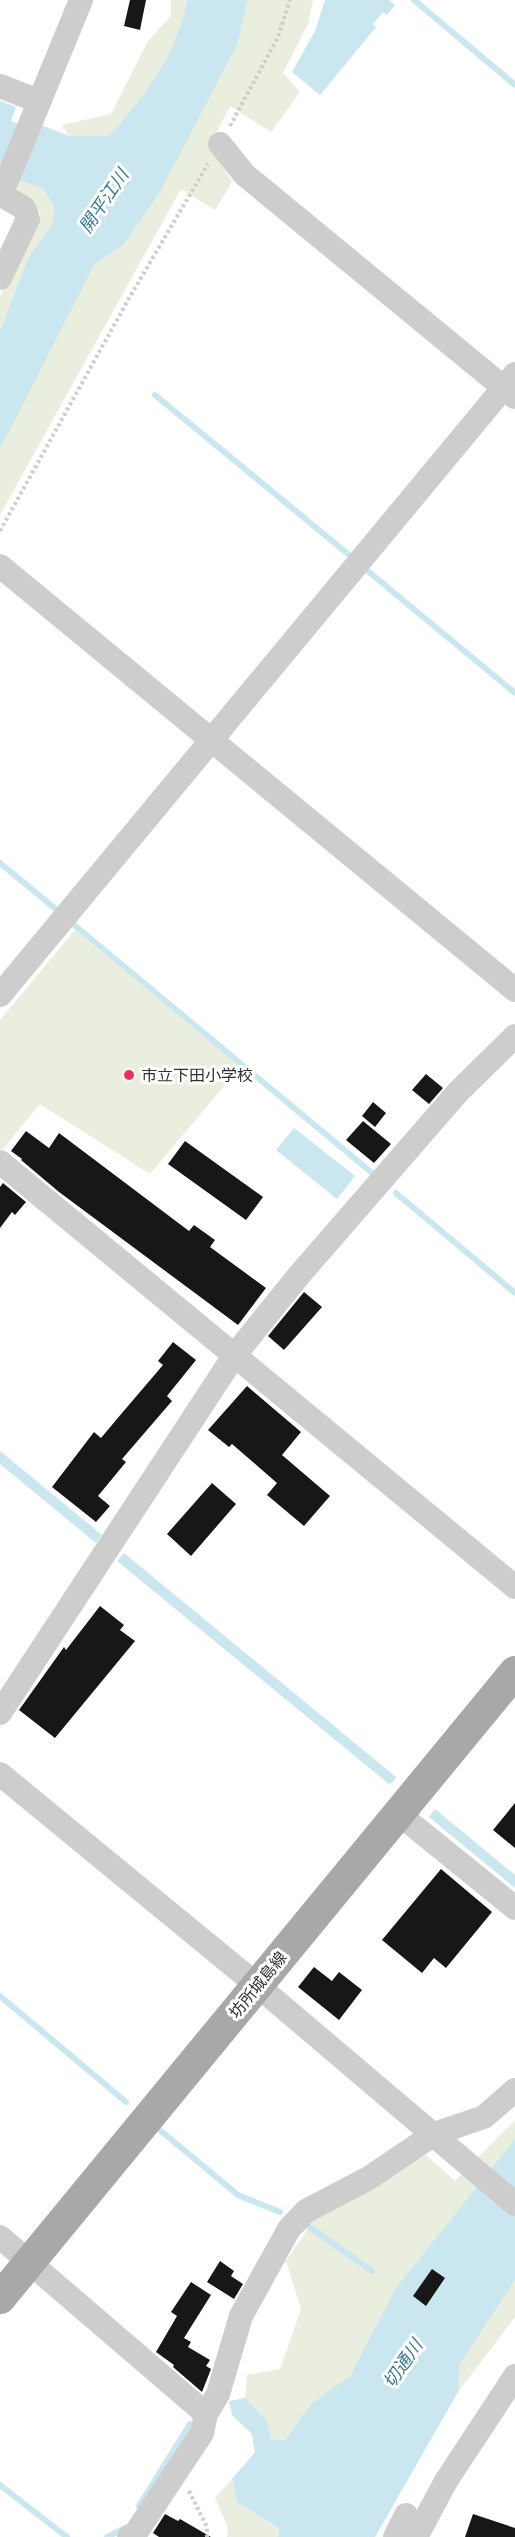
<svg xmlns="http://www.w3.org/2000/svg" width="515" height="2537" font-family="'Fira Sans','Noto Sans JP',sans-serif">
<rect width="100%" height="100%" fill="#fff"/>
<!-- green -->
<path fill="#e9eede" d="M 171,0 L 187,0 C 182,47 141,104 108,136 L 69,136 L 62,125 L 111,114 L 148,41 L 171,16 Z
M 248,0 L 313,0 L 308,24 L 283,73 L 300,92 L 271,132 L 230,106 L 210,145 L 232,182 L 215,210 L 181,189 L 0,515 L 0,449 L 5,436 L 94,265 L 124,244 L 160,191 L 237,45 Z
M 17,179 L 43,189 L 55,207 L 52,225 L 28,258 L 0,331 L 0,297 L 41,214 L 17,190 Z
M 75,930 L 240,1067 L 150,1174 L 40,1104 L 2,1150 L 0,1148 L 0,1020 Z
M 515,2120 L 515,2139 L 395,2289 L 350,2376 L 312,2403 L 285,2440 L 270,2440 L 267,2421 L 245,2398 L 247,2375 L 280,2369 L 301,2309 L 286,2261 L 318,2214 L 426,2155 L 455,2181 Z
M 515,2280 L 515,2317 L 458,2392 L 460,2364 Z
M 232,2479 L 237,2502 L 279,2530 L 278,2537 L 227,2537 L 228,2528 L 215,2498 Z"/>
<!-- water -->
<path fill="#cae6ee" d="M 187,0 L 248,0 L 237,45 L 160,192 L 124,244 L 94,265 L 0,449 L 0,331 L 28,258 L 52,225 L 55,207 L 43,189 L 17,179 L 20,172 L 0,164 L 0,101 L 16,107 L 11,121 L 36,131 L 39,124 L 69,136 L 108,136 C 141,104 181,47 187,0 Z
M 325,0 L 389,0 L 395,5 L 387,15 L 383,12 L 373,24 L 376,27 L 320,95 L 292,72 L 315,31 Z
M 294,1128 L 355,1176 L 337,1199 L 276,1150 Z
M 0,1451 L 102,1535 L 96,1543 L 0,1464 Z
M 124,1553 L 396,1777 L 394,1781 L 389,1784 L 117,1561 Z
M 435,1809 L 515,1875 L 515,1888 L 429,1817 Z
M 515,2139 L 515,2280 L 460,2364 L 458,2392 L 375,2537 L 278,2537 L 279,2529 L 237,2502 L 232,2479 L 255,2452 L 252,2434 L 232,2415 L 229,2401 L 245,2398 L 267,2421 L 271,2440 L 285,2440 L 312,2403 L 350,2376 L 395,2289 Z"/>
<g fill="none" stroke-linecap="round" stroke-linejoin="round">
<!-- stream -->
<path stroke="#cae6ee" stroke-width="6" d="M 414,0 L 515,85
M 155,395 L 348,554
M 369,572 L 515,693
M 0,863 L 57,910
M 73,924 L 371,1172
M 396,1193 L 515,1293
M 0,1996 L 126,2102
M 161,2131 L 238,2195 L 280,2212
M 308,2226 L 372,2271
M 0,2485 L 67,2537
M 139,2506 L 190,2424
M 107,2537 L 125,2528"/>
</g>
<!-- building -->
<path fill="#171717" d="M 130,0 L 146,0 L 140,30 L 124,26 Z
M 426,1074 L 443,1088 L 429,1104 L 412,1090 Z
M 373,1102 L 386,1113 L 375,1127 L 362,1116 Z
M 363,1121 L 391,1144 L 374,1163 L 346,1140 Z
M 26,1131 L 49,1148 L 59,1133 L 189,1231 L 194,1225 L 215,1240 L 210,1247 L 266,1288 L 238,1325 L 59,1192 L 21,1160 L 22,1159 L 11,1151 Z
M 185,1141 L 263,1197 L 246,1220 L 168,1164 Z
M 3,1183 L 26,1202 L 15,1215 L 12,1212 L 0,1228 L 0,1187 Z
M 304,1292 L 322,1307 L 284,1350 L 268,1336 Z
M 173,1342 L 196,1360 L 167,1396 L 172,1401 L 122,1459 L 126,1462 L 98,1496 L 110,1506 L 96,1522 L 52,1487 L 94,1432 L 101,1438 L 122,1413 L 163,1365 L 158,1361 Z
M 247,1386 L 301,1432 L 282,1455 L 330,1496 L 304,1526 L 267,1495 L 277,1483 L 232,1444 L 229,1447 L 208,1430 Z
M 212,1483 L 236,1504 L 191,1556 L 167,1534 Z
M 100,1606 L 124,1625 L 120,1630 L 135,1641 L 55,1738 L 19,1710 L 64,1647 L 66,1650 Z
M 515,1803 L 515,1848 L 493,1830 Z
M 441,1869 L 492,1912 L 446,1968 L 434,1958 L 422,1973 L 382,1940 Z
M 314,1967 L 332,1981 L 339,1972 L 362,1990 L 339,2020 L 298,1987 Z
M 220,2261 L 234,2271 L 231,2276 L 243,2284 L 234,2299 L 207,2282 Z
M 432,2269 L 445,2278 L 426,2306 L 413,2296 Z
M 191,2282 L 211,2295 L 184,2338 L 191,2342 L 188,2347 L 210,2360 L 206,2366 L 211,2369 L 202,2392 L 173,2367 L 174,2365 L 156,2352 L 177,2316 L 171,2312 Z
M 165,2514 L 178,2521 L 180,2519 L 211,2537 L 159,2537 L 153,2533 Z
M 473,2514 L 515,2528 L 515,2537 L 465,2537 Z"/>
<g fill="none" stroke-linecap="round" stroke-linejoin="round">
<!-- path -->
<path stroke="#cdcdcd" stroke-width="4" stroke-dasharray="3 3" stroke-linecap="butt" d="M 230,126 L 278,37 L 290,0
M 0,531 L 128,300 L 208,164
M 189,2491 L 207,2527 L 207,2537"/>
<!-- minor -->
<path stroke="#cdcdcd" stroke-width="24" d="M 0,86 L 38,101
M 220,144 L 245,175 L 515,397
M 0,194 L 24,208 L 28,219 L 0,278
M 1,195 L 81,0
M 0,566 L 515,990
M 0,995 L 515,374
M 0,1162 L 515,1587
M 0,1713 L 234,1356 L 300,1274 L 458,1092 L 515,1036
M 0,1774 L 258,1986 L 515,2204
M 399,1814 L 515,1908
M 0,2237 L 206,2414 L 202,2433 L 135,2534 L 129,2537
M 206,2414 L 218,2394 L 241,2316 L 289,2229 L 306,2211 L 369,2178 L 434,2134 L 484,2117 L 515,2090
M 395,2537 L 406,2515
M 416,2537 L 446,2481 L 515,2376"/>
<!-- major -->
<path stroke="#a8a8a8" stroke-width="32" d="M 0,2298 L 515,1672"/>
</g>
<!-- markers -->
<circle fill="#ea305f" stroke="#fff" stroke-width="2" cx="129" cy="1075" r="6"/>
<g text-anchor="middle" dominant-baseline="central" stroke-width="6" stroke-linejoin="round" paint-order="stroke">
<!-- poi labels -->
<g font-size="16" fill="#303030" stroke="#fff" text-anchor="start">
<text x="141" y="1075">市立下田小学校</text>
</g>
<!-- street labels -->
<g font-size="16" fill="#303030" stroke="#fff">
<text transform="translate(258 1985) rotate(-51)">坊所城島線</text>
</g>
<!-- water labels -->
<g font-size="18" font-style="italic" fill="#397d8f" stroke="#fff">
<text transform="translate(104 201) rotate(-56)">開平江川</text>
<text transform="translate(403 2364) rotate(-55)">切通川</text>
</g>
</g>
</svg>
